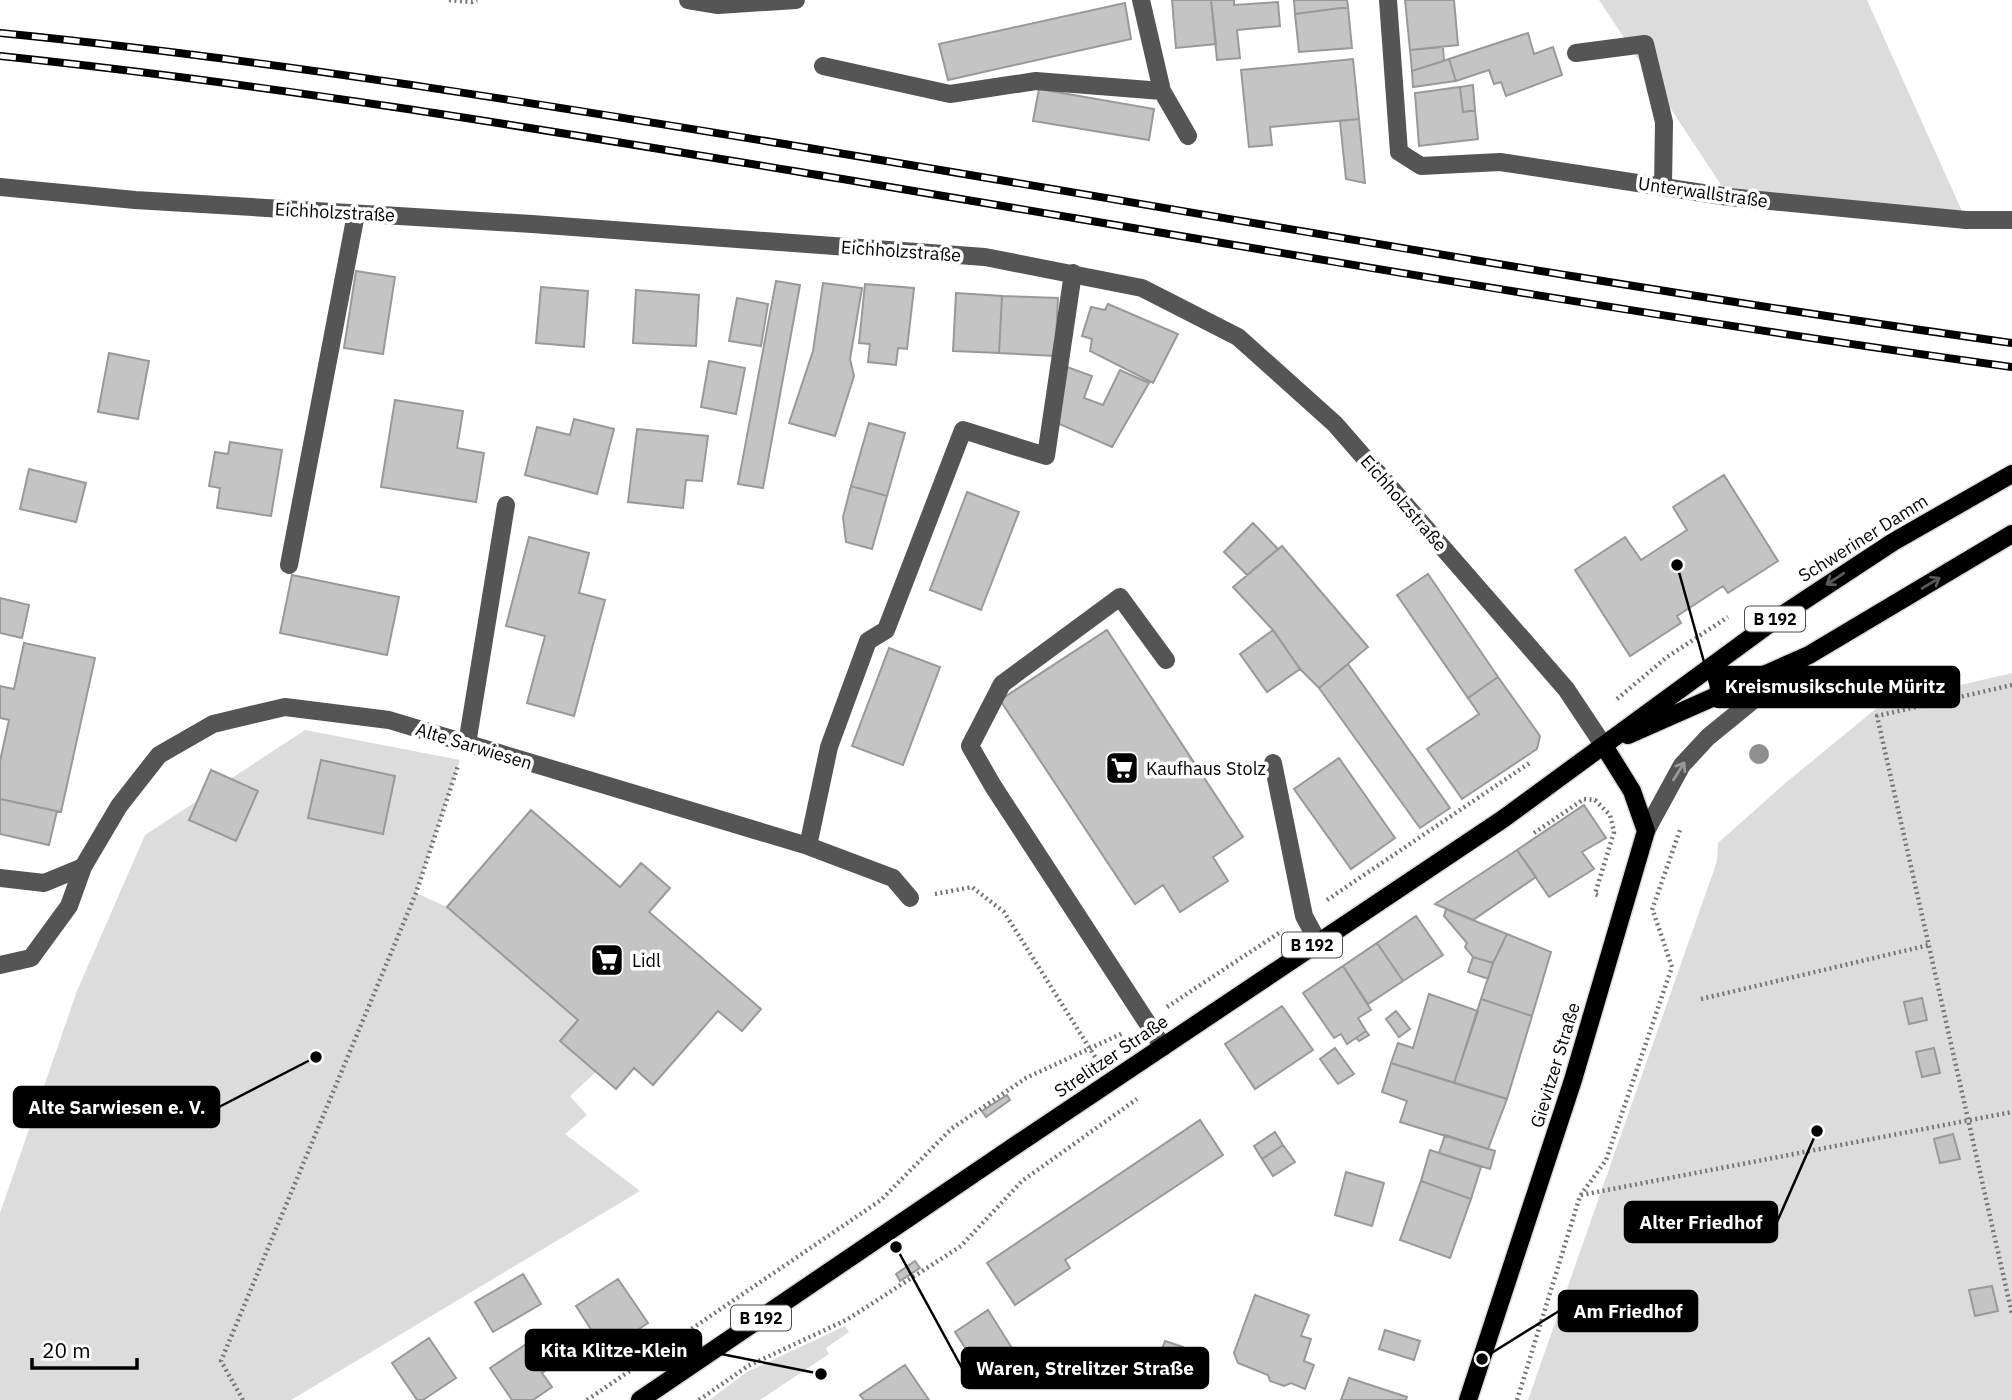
<svg xmlns="http://www.w3.org/2000/svg" width="2012" height="1400" font-family="'IBM Plex Sans',sans-serif">
<rect width="100%" height="100%" fill="#fff"/>
<!-- green -->
<path fill="#dcdcdc" d="M 1599,0 L 1867,0 L 1966,220 L 1729,197 Z
M 2012,673 L 2012,1400 L 1528,1400 L 1717,861 L 1718,843 L 1783,785 L 1883,703 Z
M 305,730 L 460,760 L 416,893 L 447,907 L 578,1020 L 561,1041 L 596,1072 L 570,1096 L 587,1115 L 565,1134 L 640,1191 L 291,1400 L 0,1400 L 0,1213 L 77,991 L 145,835 Z
M 845,1326 L 849,1332 L 826,1348 L 829,1354 L 760,1400 L 709,1400 L 747,1372 Z"/>
<!-- building -->
<path fill="#c4c4c4" stroke="#999" stroke-width="2" d="M 1172,0 L 1211,0 L 1216,44 L 1176,48 Z
M 1211,0 L 1234,0 L 1234,5 L 1278,2 L 1280,26 L 1237,30 L 1240,58 L 1217,60 Z
M 1294,0 L 1347,0 L 1348,7 L 1295,14 Z
M 1405,0 L 1454,0 L 1458,45 L 1410,50 Z
M 1125,3 L 1131,39 L 948,80 L 939,44 Z
M 1348,7 L 1352,48 L 1299,52 L 1295,14 Z
M 1528,33 L 1534,54 L 1553,47 L 1562,75 L 1506,96 L 1501,82 L 1494,84 L 1489,70 L 1456,81 L 1449,59 Z
M 1443,47 L 1444,61 L 1412,71 L 1410,50 Z
M 1353,59 L 1359,119 L 1270,127 L 1272,145 L 1249,147 L 1241,70 Z
M 1449,59 L 1456,81 L 1413,87 L 1412,71 Z
M 1473,85 L 1475,110 L 1463,112 L 1460,87 Z
M 1460,87 L 1463,112 L 1475,110 L 1478,139 L 1419,146 L 1415,93 Z
M 1039,89 L 1154,109 L 1149,140 L 1033,121 Z
M 1359,119 L 1365,183 L 1346,179 L 1340,121 Z
M 356,271 L 395,277 L 383,354 L 344,348 Z
M 776,281 L 800,285 L 763,488 L 738,484 Z
M 823,283 L 862,288 L 850,359 L 854,376 L 835,436 L 789,423 L 813,351 Z
M 865,284 L 914,288 L 907,349 L 898,348 L 896,365 L 868,362 L 870,344 L 859,343 Z
M 541,287 L 588,291 L 584,347 L 536,343 Z
M 636,290 L 699,295 L 696,346 L 633,343 Z
M 956,293 L 1002,296 L 999,353 L 953,351 Z
M 1002,296 L 1058,298 L 1055,356 L 999,353 Z
M 737,298 L 768,304 L 761,346 L 729,341 Z
M 1108,304 L 1178,334 L 1153,383 L 1090,351 L 1092,339 L 1082,336 L 1091,307 L 1105,310 Z
M 109,353 L 149,361 L 138,419 L 98,412 Z
M 709,361 L 745,368 L 736,414 L 701,407 Z
M 1067,367 L 1092,376 L 1084,398 L 1103,405 L 1120,370 L 1149,383 L 1112,447 L 1057,423 Z
M 395,400 L 463,411 L 457,448 L 484,453 L 476,502 L 381,487 Z
M 574,419 L 614,429 L 597,494 L 525,475 L 537,427 L 570,435 Z
M 869,423 L 905,433 L 887,496 L 851,486 Z
M 637,429 L 708,436 L 702,481 L 686,480 L 683,508 L 628,502 Z
M 230,442 L 282,450 L 271,516 L 217,508 L 220,488 L 209,486 L 215,452 L 228,454 Z
M 29,469 L 86,483 L 76,522 L 20,509 Z
M 1724,475 L 1778,561 L 1728,593 L 1723,586 L 1677,616 L 1681,623 L 1630,656 L 1575,570 L 1625,537 L 1641,560 L 1687,530 L 1673,507 Z
M 851,486 L 887,496 L 872,549 L 846,542 L 843,517 Z
M 967,492 L 1019,512 L 981,610 L 930,590 Z
M 1253,523 L 1278,549 L 1247,575 L 1224,552 Z
M 529,537 L 589,553 L 579,593 L 605,600 L 574,716 L 527,703 L 545,636 L 506,626 Z
M 1282,546 L 1368,647 L 1319,688 L 1300,669 L 1273,630 L 1233,587 Z
M 1428,574 L 1498,677 L 1468,698 L 1397,595 Z
M 292,575 L 399,597 L 387,655 L 280,633 Z
M 0,598 L 29,605 L 22,638 L 0,633 Z
M 1107,630 L 1243,837 L 1213,857 L 1228,881 L 1180,912 L 1163,885 L 1135,904 L 1000,700 Z
M 1273,630 L 1300,669 L 1267,692 L 1240,654 Z
M 24,643 L 95,658 L 61,812 L 0,799 L 0,761 L 9,720 L 0,718 L 0,686 L 14,689 Z
M 889,648 L 940,667 L 903,765 L 852,746 Z
M 1348,664 L 1450,808 L 1420,828 L 1319,688 Z
M 1498,677 L 1540,736 L 1537,749 L 1462,799 L 1427,749 L 1479,714 L 1468,698 Z
M 1339,758 L 1395,838 L 1351,869 L 1294,789 Z
M 321,760 L 395,776 L 383,834 L 308,818 Z
M 211,770 L 258,791 L 236,841 L 189,820 Z
M 0,799 L 57,811 L 49,845 L 0,834 Z
M 1584,805 L 1606,838 L 1582,852 L 1594,869 L 1549,897 L 1517,850 Z
M 531,810 L 620,887 L 641,863 L 670,888 L 649,912 L 761,1009 L 742,1031 L 718,1011 L 653,1085 L 634,1068 L 616,1089 L 560,1041 L 578,1020 L 447,907 Z
M 1517,850 L 1536,877 L 1473,920 L 1435,904 Z
M 1446,909 L 1507,934 L 1493,963 L 1473,957 L 1465,947 L 1467,943 L 1444,916 Z
M 1416,916 L 1443,955 L 1403,981 L 1377,943 Z
M 1507,934 L 1551,952 L 1532,1016 L 1481,999 L 1493,963 Z
M 1377,943 L 1403,981 L 1368,1004 L 1343,966 Z
M 1473,957 L 1493,963 L 1488,979 L 1468,972 Z
M 1343,966 L 1371,1010 L 1358,1018 L 1366,1031 L 1347,1044 L 1341,1034 L 1334,1038 L 1303,993 Z
M 1429,994 L 1478,1011 L 1454,1083 L 1391,1063 L 1398,1043 L 1413,1048 Z
M 1922,998 L 1927,1020 L 1909,1024 L 1904,1002 Z
M 1481,999 L 1532,1016 L 1507,1099 L 1454,1083 Z
M 1282,1006 L 1313,1050 L 1255,1089 L 1225,1044 Z
M 1396,1011 L 1410,1029 L 1399,1037 L 1386,1019 Z
M 1366,1031 L 1369,1035 L 1359,1041 L 1356,1038 Z
M 1335,1048 L 1354,1074 L 1338,1084 L 1320,1059 Z
M 1934,1048 L 1940,1073 L 1922,1077 L 1916,1052 Z
M 1391,1063 L 1507,1099 L 1488,1149 L 1400,1122 L 1407,1101 L 1382,1092 Z
M 1007,1095 L 1010,1100 L 986,1117 L 982,1111 Z
M 1200,1120 L 1223,1155 L 1065,1260 L 1070,1268 L 1015,1305 L 987,1263 Z
M 1275,1132 L 1283,1145 L 1262,1159 L 1254,1146 Z
M 1953,1134 L 1960,1159 L 1940,1163 L 1934,1139 Z
M 1445,1135 L 1495,1151 L 1490,1169 L 1439,1153 Z
M 1283,1145 L 1295,1162 L 1273,1176 L 1262,1159 Z
M 1430,1150 L 1481,1167 L 1471,1199 L 1421,1181 Z
M 1346,1172 L 1384,1183 L 1372,1226 L 1335,1215 Z
M 1421,1181 L 1471,1199 L 1450,1258 L 1400,1240 Z
M 915,1261 L 920,1268 L 900,1281 L 896,1274 Z
M 523,1274 L 541,1304 L 493,1332 L 475,1302 Z
M 618,1279 L 648,1323 L 605,1351 L 576,1306 Z
M 1992,1286 L 1998,1311 L 1975,1316 L 1969,1290 Z
M 1255,1295 L 1309,1315 L 1301,1336 L 1311,1339 L 1304,1361 L 1314,1365 L 1305,1389 L 1291,1383 L 1284,1386 L 1270,1381 L 1268,1375 L 1238,1363 L 1234,1353 Z
M 988,1310 L 1017,1356 L 984,1377 L 955,1332 Z
M 1385,1330 L 1420,1341 L 1414,1360 L 1379,1349 Z
M 543,1333 L 561,1360 L 542,1373 L 552,1387 L 533,1400 L 512,1400 L 490,1368 Z
M 429,1338 L 456,1378 L 423,1400 L 417,1400 L 392,1363 Z
M 1165,1341 L 1183,1347 L 1178,1361 L 1160,1355 Z
M 905,1365 L 929,1400 L 864,1400 L 860,1395 Z
M 1349,1378 L 1407,1397 L 1406,1400 L 1341,1400 Z"/>
<g fill="none" stroke-linecap="round" stroke-linejoin="round">
<defs>
<path id="major" d="M 1628,735 L 1809,655 L 2012,534
M 640,1400 L 1019,1143 L 1503,819 L 1776,619 L 1893,542 L 2012,474
M 1468,1400 L 1573,1080 L 1646,831 L 1632,791 L 1604,746"/>
</defs>
<!-- major casing -->
<use href="#major" stroke="#dbdbdb" stroke-width="21"/>
<!-- path -->
<path stroke="#777" stroke-width="4.5" stroke-dasharray="2 3.5" stroke-linecap="butt" d="M 449,0 L 472,2 L 477,0
M 2012,685 L 1877,716 L 2012,1314
M 1617,699 L 1667,657 L 1728,617
M 1534,833 L 1584,799 L 1595,800 L 1610,815 L 1614,832 L 1595,894 L 1600,896
M 935,894 L 972,887 L 1004,912 L 1097,1060
M 1327,900 L 1531,762
M 1652,910 L 1681,827
M 1701,999 L 1929,945
M 1167,1007 L 1282,931
M 1581,1195 L 2012,1112
M 243,1400 L 221,1361 L 416,893 L 458,766
M 587,1400 L 881,1200 L 951,1129 L 1026,1078 L 1123,1033
M 699,1400 L 748,1366 L 848,1319 L 961,1246 L 1022,1181 L 1137,1099
M 1517,1400 L 1580,1196 L 1606,1160 L 1672,967 L 1653,911"/>
<!-- minor -->
<path stroke="#555" stroke-width="18" d="M 688,0 L 718,5 L 796,0
M 1141,0 L 1162,91 L 1188,136
M 1388,0 L 1399,152 L 1421,166 L 1500,162 L 1729,197 L 1966,220 L 2012,220
M 1576,53 L 1645,44 L 1664,122 L 1663,187
M 823,66 L 950,94 L 1036,81 L 1162,91
M 0,187 L 135,200 L 532,224 L 985,257 L 1142,288 L 1238,337 L 1335,424 L 1566,689 L 1604,746
M 289,565 L 356,214
M 467,744 L 506,505
M 1273,763 L 1304,916 L 1318,942
M 1646,831 L 1682,765 L 1708,737 L 1800,662
M 808,846 L 829,747 L 868,641 L 886,630 L 963,430 L 1046,456 L 1073,273
M 0,878 L 44,883 L 83,867
M 0,965 L 31,958 L 69,906 L 83,867 L 119,806 L 159,755 L 213,724 L 285,707 L 389,720 L 808,846 L 893,878 L 910,898
M 1163,1047 L 993,786 L 970,746 L 1002,684 L 1120,597 L 1166,660"/>
<!-- major -->
<use href="#major" stroke="#000" stroke-width="18"/>
<defs>
<path id="rail" d="M 0,33 C 265,59 527,102 790,145 C 1197,212 1603,286 2012,343
M 0,56 C 268,84 534,128 800,172 C 1203,239 1607,311 2012,367"/>
</defs>
<!-- rail casing -->
<use href="#rail" stroke="#000" stroke-width="8"/>
<!-- rail -->
<use href="#rail" stroke="#fff" stroke-width="5" stroke-dasharray="16" stroke-linecap="butt"/>
</g>
<!-- trees -->
<circle fill="#8f8f8f" cx="1759" cy="754" r="10"/>
<!-- one-way arrows -->
<defs><path id="oneway-shaft" d="M-6 0H5M1.5-3L5.5 0L1.5 3" fill="none" stroke-width="1.6" stroke-linecap="round" stroke-linejoin="round" transform="scale(1.75)"/></defs>
<g stroke="#595959">
<use href="#oneway-shaft" transform="translate(1835 579) rotate(147)"/>
<use href="#oneway-shaft" transform="translate(1931 583) rotate(-31)"/>
</g>
<use stroke="#999" href="#oneway-shaft" transform="translate(1679 771) rotate(-58)"/>
<!-- icons -->
<defs>
<symbol id="supermarket-square" viewBox="-11 -11 22 22"><rect x="-9" y="-9" width="18" height="18" rx="4" fill="#000" stroke="#fff"/><path d="M-6-5.5h2.5l.6 2H6L4.5 2H-2.5L-4.4-4H-6ZM-1.5 3.2a1.3 1.3 0 1 0 .1 0ZM3 3.2a1.3 1.3 0 1 0 .1 0Z" fill="#fff"/></symbol>
</defs>
<g fill-rule="evenodd">
<use href="#supermarket-square" x="1103" y="749" width="38" height="38"/>
<use href="#supermarket-square" x="588" y="941" width="38" height="38"/>
</g>
<g text-anchor="middle" dominant-baseline="central" stroke-width="7" stroke-linejoin="round" paint-order="stroke">
<!-- shield labels -->
<g fill="#fff" stroke="#4c4c4c" stroke-width="2">
<rect x="1745" y="606.5" width="60" height="25" rx="5"/>
<rect x="1282" y="932.5" width="60" height="25" rx="5"/>
<rect x="731" y="1305.5" width="60" height="25" rx="5"/>
</g>
<g font-size="16" font-weight="bold" fill="#000">
<text x="1775" y="619">B 192</text>
<text x="1312" y="945">B 192</text>
<text x="761" y="1318">B 192</text>
</g>
<!-- street labels -->
<g font-size="18" fill="#000" stroke="#fff">
<text transform="translate(1703 192) rotate(8)">Unterwallstraße</text>
<text transform="translate(335 212) rotate(3)">Eichholzstraße</text>
<text transform="translate(901 251) rotate(4)">Eichholzstraße</text>
<text transform="translate(1404 503) rotate(49)">Eichholzstraße</text>
<text transform="translate(1863 538) rotate(-32)">Schweriner Damm</text>
<text transform="translate(474 746) rotate(17)">Alte Sarwiesen</text>
<text transform="translate(1111 1056) rotate(-34)">Strelitzer Straße</text>
<text transform="translate(1555 1065) rotate(-73)">Gievitzer Straße</text>
</g>
<!-- poi labels -->
<g font-size="18" fill="#000" stroke="#fff" text-anchor="start">
<text x="1146" y="768">Kaufhaus Stolz</text>
<text x="632" y="960">Lidl</text>
</g>
</g>
<!-- callouts -->
<path fill="none" stroke="#000" stroke-width="2.5" d="M1677 565L1711 687M316 1057L219 1107M1817 1131L1777 1222M1482 1359L1559 1311M821 1374L701 1350M896 1247L962 1368"/>
<g fill="#000" stroke="#fff" stroke-width="2.5">
<circle cx="1677" cy="565" r="7"/>
<circle cx="316" cy="1057" r="7"/>
<circle cx="1817" cy="1131" r="7"/>
<circle cx="1482" cy="1359" r="7"/>
<circle cx="821" cy="1374" r="7"/>
<circle cx="896" cy="1247" r="7"/>
</g>
<g fill="#000" stroke="#000" stroke-width="2.5">
<rect x="1711" y="667" width="248" height="40" rx="7"/>
<rect x="14" y="1087" width="205" height="40" rx="7"/>
<rect x="1625" y="1202" width="152" height="40" rx="7"/>
<rect x="1559" y="1291" width="138" height="40" rx="7"/>
<rect x="526" y="1330" width="175" height="40" rx="7"/>
<rect x="962" y="1348" width="246" height="40" rx="7"/>
</g>
<g font-size="19" text-anchor="middle" font-weight="bold" fill="#fff">
<text x="1835" y="693">Kreismusikschule Müritz</text>
<text x="117" y="1114">Alte Sarwiesen e. V.</text>
<text x="1701" y="1229">Alter Friedhof</text>
<text x="1628" y="1318">Am Friedhof</text>
<text x="614" y="1357">Kita Klitze-Klein</text>
<text x="1085" y="1375">Waren, Strelitzer Straße</text>
</g>
<!-- scale -->
<path d="M32 1358v10h105v-10" fill="none" stroke="#000000" stroke-width="3.5"/>
<text x="42" y="1358" font-size="21" fill="#000000" stroke="#ffffff" stroke-width="5" paint-order="stroke">20 m</text>
</svg>
